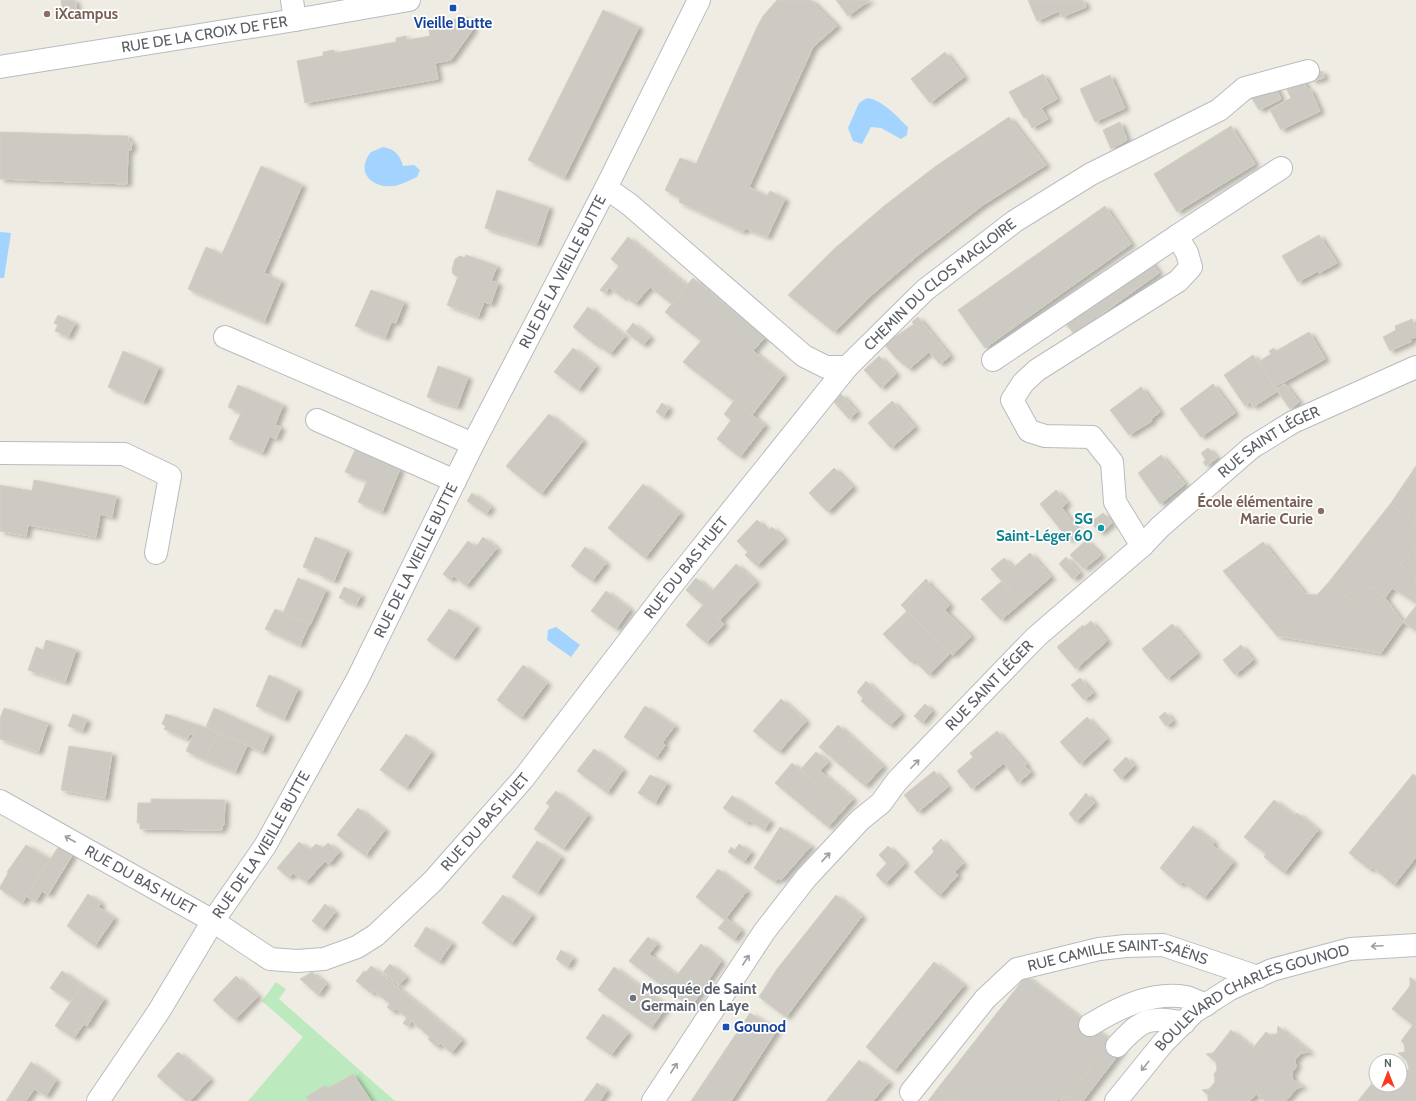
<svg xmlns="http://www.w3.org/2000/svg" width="1416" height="1101" font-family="Cabin,sans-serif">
<defs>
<filter id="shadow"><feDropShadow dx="4.5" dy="2.5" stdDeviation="2" flood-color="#0004"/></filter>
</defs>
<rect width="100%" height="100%" fill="#efede3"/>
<!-- green -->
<path fill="#bde9bf" d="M 276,982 L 286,989 L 279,999 L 395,1101 L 248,1101 L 303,1037 L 262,1001 Z"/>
<!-- water -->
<path fill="#a3d3ff" d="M 867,98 C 883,100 896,116 908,127 L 907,135 L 901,139 L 881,128 L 871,127 L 862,144 L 853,141 L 848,128 L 859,103 Z
M 383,147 C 395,149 400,155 403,166 L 414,165 L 420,170 L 417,177 C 410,180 401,185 394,186 C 371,189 355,171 371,152 Z
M 0,232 L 11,233 L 4,278 L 0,278 Z
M 556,627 L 580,645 L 571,657 L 547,640 L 548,630 Z"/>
<!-- building -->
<path fill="#cccac2" stroke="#d5cfc0" filter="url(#shadow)" d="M 61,0 L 75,0 L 77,12 L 63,15 Z
M 777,0 L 811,0 L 837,26 L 813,47 L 749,187 L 767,196 L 770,191 L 785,199 L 767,237 L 745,228 L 743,232 L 679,202 L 680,198 L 665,190 L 680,158 L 696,164 L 757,27 L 763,16 Z
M 836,0 L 870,0 L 848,16 Z
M 1028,0 L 1083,0 L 1086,7 L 1062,17 L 1059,11 L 1037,21 Z
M 603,10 L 639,27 L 564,178 L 528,160 Z
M 468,17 L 473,29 L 451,60 L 435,63 L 438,79 L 305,103 L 297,61 L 323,56 L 323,52 L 334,50 L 335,53 L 396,42 L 396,38 L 406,36 L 407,40 L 430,36 L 428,25 Z
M 945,52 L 964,77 L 930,103 L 911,79 Z
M 1322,71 L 1324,78 L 1312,81 L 1310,75 Z
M 1043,74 L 1057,99 L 1041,108 L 1048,119 L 1032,128 L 1026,117 L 1024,118 L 1009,92 Z
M 1110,75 L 1125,108 L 1095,122 L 1080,89 Z
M 1301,77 L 1308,90 L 1310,89 L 1320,111 L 1281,130 L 1270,110 L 1291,98 L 1283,82 Z
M 1274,84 L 1281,99 L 1259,110 L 1248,92 Z
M 1009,117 L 1046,165 L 983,205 L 917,256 L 874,293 L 834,332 L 788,295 L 834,249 L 884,206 L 936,166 Z
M 1120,122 L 1127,140 L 1111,149 L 1103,130 Z
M 1231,126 L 1255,164 L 1177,212 L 1154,174 Z
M 0,132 L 128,136 L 128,141 L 132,142 L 131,150 L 128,150 L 127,184 L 0,179 Z
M 261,166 L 302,185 L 264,273 L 281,281 L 264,322 L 188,289 L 206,247 L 222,254 Z
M 497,190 L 549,207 L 537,244 L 485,228 Z
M 1105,206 L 1131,244 L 985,348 L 958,310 Z
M 1319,235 L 1337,263 L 1319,273 L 1318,271 L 1298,282 L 1282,256 Z
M 628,237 L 687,286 L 672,304 L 650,287 L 635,304 L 625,296 L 623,298 L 609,287 L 605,293 L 600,290 L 619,266 L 611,259 Z
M 466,255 L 497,266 L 491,281 L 498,283 L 491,304 L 484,302 L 478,317 L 447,305 L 458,277 L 453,274 L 452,269 L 455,259 L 460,256 L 465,258 Z
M 1148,258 L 1159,273 L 1074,334 L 1062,319 Z
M 693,278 L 765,337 L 753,351 L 783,375 L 752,415 L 683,362 L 701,341 L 665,312 Z
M 371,290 L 404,302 L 398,317 L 394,315 L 385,338 L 355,326 Z
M 588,307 L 625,336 L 610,354 L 599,345 L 597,346 L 573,327 Z
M 58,315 L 75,323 L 68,337 L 55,331 L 58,325 L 54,323 Z
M 394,315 L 398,317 L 396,323 L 391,322 Z
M 918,317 L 950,356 L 940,364 L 929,352 L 909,369 L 896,358 L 884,344 L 914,324 L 912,322 Z
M 1412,319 L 1416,328 L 1416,337 L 1410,339 L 1412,341 L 1390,351 L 1383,337 L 1396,330 L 1395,326 Z
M 633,323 L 650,337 L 643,345 L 626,332 Z
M 1309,332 L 1325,359 L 1275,387 L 1258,362 L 1271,354 L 1269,351 L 1274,348 L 1276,351 Z
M 573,348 L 596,366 L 578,390 L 554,372 Z
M 123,351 L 159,367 L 143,402 L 108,387 Z
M 1253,355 L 1278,391 L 1253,407 L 1250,402 L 1245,406 L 1224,375 Z
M 879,356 L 896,374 L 881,388 L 864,370 Z
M 438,366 L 468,377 L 457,407 L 427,397 Z
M 1213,384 L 1235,413 L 1201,437 L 1180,409 Z
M 1285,384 L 1299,402 L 1290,409 L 1276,389 Z
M 238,385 L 283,405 L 275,425 L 281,427 L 276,439 L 270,436 L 262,453 L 229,439 L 241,413 L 228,407 Z
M 1141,387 L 1160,412 L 1151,419 L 1152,421 L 1129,435 L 1110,410 Z
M 841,394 L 857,412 L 849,419 L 834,402 Z
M 734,401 L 765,425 L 740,457 L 717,439 L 731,420 L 724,414 Z
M 892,401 L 915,427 L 891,448 L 868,423 Z
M 662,403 L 669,408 L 663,417 L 656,412 Z
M 549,414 L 583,441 L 541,494 L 506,466 Z
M 1208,448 L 1217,458 L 1206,466 L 1203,462 L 1206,460 L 1201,453 Z
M 355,450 L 400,469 L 382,512 L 358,502 L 367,481 L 345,472 Z
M 1161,455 L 1185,484 L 1160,504 L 1138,473 Z
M 1416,466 L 1416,526 L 1391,503 Z
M 834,468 L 853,487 L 828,512 L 809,493 Z
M 34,480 L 116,496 L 112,517 L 100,514 L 96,537 L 28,525 L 26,536 L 0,531 L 0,485 L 32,491 Z
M 643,484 L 680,513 L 645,558 L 608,528 Z
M 1056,490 L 1067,503 L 1062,508 L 1079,532 L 1069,540 L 1040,504 Z
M 472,493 L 491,507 L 486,514 L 467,501 Z
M 1391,503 L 1416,526 L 1416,546 L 1400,565 L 1416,578 L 1416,603 L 1392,588 L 1385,598 L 1370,586 L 1354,602 L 1328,583 Z
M 1103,513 L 1112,523 L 1100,533 L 1091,522 Z
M 757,520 L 768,531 L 772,527 L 784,539 L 757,566 L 745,555 L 748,552 L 737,541 Z
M 315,537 L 347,550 L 334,581 L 320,575 L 320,573 L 303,567 Z
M 483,537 L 497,548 L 466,586 L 454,576 L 450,580 L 443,574 L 468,541 L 476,547 Z
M 1086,540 L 1101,555 L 1084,569 L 1070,555 Z
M 1263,542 L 1305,594 L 1317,595 L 1328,583 L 1354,602 L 1370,586 L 1385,598 L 1403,622 L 1381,653 L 1277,636 L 1223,571 Z
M 1416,546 L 1416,578 L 1400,565 Z
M 585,547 L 606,563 L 592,581 L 571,566 Z
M 1030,553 L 1051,577 L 1021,603 L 991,569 L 1004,558 L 1013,568 Z
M 1066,557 L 1080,573 L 1073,579 L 1059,564 Z
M 736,564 L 756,582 L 720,620 L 686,590 L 696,578 L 712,591 Z
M 298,578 L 326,590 L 310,625 L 283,613 Z
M 926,579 L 928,581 L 903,607 L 901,605 Z
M 1002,581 L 1021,603 L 1001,620 L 981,599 Z
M 927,582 L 950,605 L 945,610 L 969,634 L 950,653 L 903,607 Z
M 344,587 L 361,595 L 356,605 L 339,598 Z
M 606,591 L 630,609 L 616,629 L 591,611 Z
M 703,605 L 724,624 L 706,643 L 686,625 Z
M 1416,606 L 1416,631 L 1403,622 Z
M 275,609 L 309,625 L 300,645 L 265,629 Z
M 449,609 L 476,626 L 453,658 L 427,640 Z
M 907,611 L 950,653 L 929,675 L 914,660 L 911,662 L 883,634 Z
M 1091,621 L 1107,641 L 1076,669 L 1057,647 L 1083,625 L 1084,627 Z
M 1172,624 L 1197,654 L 1167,679 L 1142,649 Z
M 969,634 L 971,636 L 953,655 L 950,653 Z
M 46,640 L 76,650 L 65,682 L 28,670 L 36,647 L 43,650 Z
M 1241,645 L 1253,660 L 1235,675 L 1223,660 Z
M 523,665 L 547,683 L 521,718 L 497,700 Z
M 269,675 L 298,689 L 284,719 L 256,706 Z
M 1080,678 L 1093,693 L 1084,700 L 1071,685 Z
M 866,681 L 901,714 L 890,726 L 861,701 L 863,698 L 857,692 Z
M 781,699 L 806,721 L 779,752 L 753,731 Z
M 925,704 L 932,711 L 922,723 L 914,716 Z
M 645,706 L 675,726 L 662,743 L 665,745 L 656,758 L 624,737 Z
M 4,708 L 48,723 L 38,752 L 0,739 L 0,719 Z
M 214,708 L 270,734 L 262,752 L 206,727 Z
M 1165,712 L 1173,721 L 1166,726 L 1159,717 Z
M 73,714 L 87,720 L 82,731 L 68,726 Z
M 166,714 L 218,732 L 205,760 L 186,751 L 194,734 L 190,734 L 187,739 L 164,729 L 166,726 L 162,724 Z
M 1087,717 L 1107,739 L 1080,764 L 1060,742 Z
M 838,725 L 883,766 L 865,786 L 819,747 Z
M 997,731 L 1026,764 L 1025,766 L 1031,772 L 1018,783 L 1004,763 L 972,789 L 957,771 L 973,757 L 970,753 Z
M 218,732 L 247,746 L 235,772 L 205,760 Z
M 406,734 L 431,752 L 406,788 L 380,770 Z
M 69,746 L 112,753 L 105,798 L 61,790 Z
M 594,749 L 619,767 L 602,789 L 577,771 Z
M 816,752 L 828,762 L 820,771 L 853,799 L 845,808 L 800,770 Z
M 1126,757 L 1134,766 L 1121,779 L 1113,770 Z
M 792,763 L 845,808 L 828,827 L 775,783 Z
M 619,767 L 623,770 L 607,793 L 602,789 Z
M 934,771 L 948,787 L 918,812 L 904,795 Z
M 1413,774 L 1416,776 L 1416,857 L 1394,885 L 1372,867 L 1370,870 L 1349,853 Z
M 650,775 L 667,783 L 655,803 L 638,793 Z
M 556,791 L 588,815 L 563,849 L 534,829 L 550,806 L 546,803 Z
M 1086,793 L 1094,803 L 1076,822 L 1069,814 Z
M 732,796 L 770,821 L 764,830 L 749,820 L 747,823 L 723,808 Z
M 151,799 L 225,800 L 224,825 L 222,825 L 222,830 L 140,829 L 140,823 L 137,823 L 138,803 L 151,803 Z
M 1274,800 L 1295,816 L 1297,813 L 1318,830 L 1284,873 L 1264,857 L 1266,854 L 1244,837 Z
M 358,808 L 385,830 L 368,852 L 340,831 Z
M 1193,826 L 1214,842 L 1212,845 L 1233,862 L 1204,898 L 1183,882 L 1180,885 L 1160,868 Z
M 780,827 L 811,846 L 781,880 L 778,878 L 775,882 L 754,868 Z
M 340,831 L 368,852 L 366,856 L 337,835 Z
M 941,839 L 963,864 L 955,872 L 958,875 L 939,896 L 914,872 L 934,852 L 932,848 Z
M 537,841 L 561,857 L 537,893 L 512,877 Z
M 299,842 L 310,850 L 316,844 L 323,848 L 328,843 L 339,852 L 329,864 L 325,861 L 306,882 L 293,873 L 289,878 L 277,868 Z
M 739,844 L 751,852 L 744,862 L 728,852 L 731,847 L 735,850 Z
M 26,845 L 50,859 L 22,903 L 0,889 L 0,887 L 8,873 L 7,872 Z
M 59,846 L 73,854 L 48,895 L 42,891 L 36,901 L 26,896 Z
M 888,846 L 905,863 L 885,884 L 876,875 L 886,864 L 886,862 L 879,855 Z
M 718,869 L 747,891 L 726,918 L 741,930 L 734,940 L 718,928 L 725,920 L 696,897 Z
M 88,894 L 101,903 L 98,907 L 114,918 L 95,946 L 67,926 Z
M 503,895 L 532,915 L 511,944 L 482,923 Z
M 836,895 L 862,916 L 786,1017 L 759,997 L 777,969 Z
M 325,904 L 335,912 L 322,929 L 312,921 Z
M 426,927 L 452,943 L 439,962 L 414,946 Z
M 648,937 L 657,944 L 649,954 L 677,975 L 701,944 L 721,961 L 691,1007 L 629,961 Z
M 561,950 L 573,958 L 567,967 L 556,959 Z
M 934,962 L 964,985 L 894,1071 L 866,1047 Z
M 390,964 L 406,977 L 399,985 L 383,972 Z
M 371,966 L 422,1007 L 407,1026 L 403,1023 L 407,1018 L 396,1009 L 393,1012 L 387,1007 L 390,1004 L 374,991 L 372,994 L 356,981 L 364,971 L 366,972 Z
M 614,967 L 667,1006 L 651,1028 L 598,990 Z
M 62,971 L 82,985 L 71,1002 L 50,988 Z
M 312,972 L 326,984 L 318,995 L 300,979 Z
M 236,976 L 258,996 L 235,1020 L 213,1000 Z
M 1026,976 L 1111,1041 L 1068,1096 L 1054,1101 L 955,1101 L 938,1088 Z
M 1410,977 L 1416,982 L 1416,1101 L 1358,1101 L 1374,1081 L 1374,1073 L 1376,1075 L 1376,1085 L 1400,1085 L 1400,1076 L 1409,1069 L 1407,1061 L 1398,1053 L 1405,1052 L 1404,1044 L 1401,1041 L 1413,1025 L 1392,1009 L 1410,986 Z
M 82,985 L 104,999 L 94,1014 L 92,1012 L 74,1038 L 55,1026 Z
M 422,1007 L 462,1040 L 451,1053 L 440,1043 L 437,1047 L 428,1039 L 430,1037 L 411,1021 Z
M 92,1012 L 94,1014 L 87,1026 L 84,1024 Z
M 750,1013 L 777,1030 L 731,1101 L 691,1101 Z
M 603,1014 L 628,1033 L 611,1055 L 586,1038 Z
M 1278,1026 L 1310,1052 L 1301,1053 L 1295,1060 L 1296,1067 L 1292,1072 L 1292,1079 L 1303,1087 L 1297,1088 L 1286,1101 L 1265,1101 L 1256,1094 L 1250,1101 L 1208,1101 L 1208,1095 L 1202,1090 L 1209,1089 L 1215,1082 L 1214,1074 L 1217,1070 L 1216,1062 L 1206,1054 L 1213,1053 L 1231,1030 L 1253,1048 L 1266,1032 L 1270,1035 L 1277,1034 Z
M 1111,1041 L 1122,1050 L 1083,1101 L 1061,1101 L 1061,1099 L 1068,1096 Z
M 178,1052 L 210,1079 L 190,1101 L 186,1101 L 157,1076 Z
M 859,1060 L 889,1082 L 873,1101 L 826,1101 Z
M 31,1062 L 56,1080 L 46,1096 L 34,1089 L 26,1101 L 6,1101 Z
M 353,1074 L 371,1101 L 309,1101 L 306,1097 L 324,1086 L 327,1089 Z
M 597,1083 L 607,1090 L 600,1101 L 584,1101 Z
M 938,1088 L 955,1101 L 928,1101 Z"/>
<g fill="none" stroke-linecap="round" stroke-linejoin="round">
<defs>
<g id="minor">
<path d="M 292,0 L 295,20"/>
<path id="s1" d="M 0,67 L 295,20 L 409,0"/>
<path id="s2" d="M 606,188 L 629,204 L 804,356 L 826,367 L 847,367 L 925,290 L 1015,221 L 1091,174 L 1219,110 L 1245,88 L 1308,71"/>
<path d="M 225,337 L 473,444"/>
<path d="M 993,360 L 1177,236"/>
<path d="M 317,420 L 455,481"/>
<path d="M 0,453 L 124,454 L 170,476 L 156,553"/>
<path d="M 1142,546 L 1115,502 L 1112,462 L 1092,437 L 1045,436 L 1029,431 L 1012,400 L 1023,383 L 1037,370 L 1178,281 L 1191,267 L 1187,253 L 1177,236 L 1281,168"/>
<path id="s3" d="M 0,801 L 213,921 L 270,959 L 297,961 L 324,959 L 357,947 L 376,935 L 433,881 L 523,779 L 667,591 L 847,367"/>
<path d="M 1090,1025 C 1118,1008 1152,991 1186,997 C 1192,999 1199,1002 1206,1005"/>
<path d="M 1117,1046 C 1142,1019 1148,1016 1184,1023"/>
<path id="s4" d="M 911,1092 L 985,999 L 1017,969 L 1099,949 L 1126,946 L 1163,945 L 1258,977"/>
<path id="s5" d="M 98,1101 L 159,1011 L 213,921 L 265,846 L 357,680 L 473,444 L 606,188 L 699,0"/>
<path id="s6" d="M 653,1101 L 764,932 L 806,878 L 860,820 L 881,803 L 897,781 L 1036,637 L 1142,546 L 1160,527 L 1251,448 L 1293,422 L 1416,367"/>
<path id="s7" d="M 1116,1101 L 1163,1043 L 1194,1012 L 1230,989 L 1272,970 L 1350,949 L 1416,945"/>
</g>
</defs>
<!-- minor casing -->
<use href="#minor" stroke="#b8bbc0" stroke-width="24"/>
<!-- minor -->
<use href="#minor" stroke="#fff" stroke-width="22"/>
</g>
<!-- one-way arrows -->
<defs><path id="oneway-shaft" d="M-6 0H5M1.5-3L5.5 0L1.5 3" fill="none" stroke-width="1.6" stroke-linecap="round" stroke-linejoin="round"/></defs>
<g stroke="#9d9fa3">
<use href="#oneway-shaft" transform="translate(915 764) rotate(-46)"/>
<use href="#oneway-shaft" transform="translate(70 839) rotate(-150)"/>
<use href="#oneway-shaft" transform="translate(826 857) rotate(-47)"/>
<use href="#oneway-shaft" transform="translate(1377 946) rotate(177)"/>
<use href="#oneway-shaft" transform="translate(746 960) rotate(-57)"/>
<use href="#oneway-shaft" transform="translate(1145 1066) rotate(129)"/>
<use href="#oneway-shaft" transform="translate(674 1068) rotate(-57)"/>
</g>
<!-- markers -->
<g fill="#1a4fb4" stroke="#fff" stroke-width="1.5">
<rect x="449" y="4" width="8" height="8" rx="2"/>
<rect x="722" y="1023" width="8" height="8" rx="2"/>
</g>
<g fill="#8d6e63" stroke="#fff" stroke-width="1.5">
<circle cx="47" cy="14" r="4"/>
<circle cx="1321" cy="511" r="4"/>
</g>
<circle fill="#0f9aa8" stroke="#fff" stroke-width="1.5" cx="1101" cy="528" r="4"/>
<circle fill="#6b7280" stroke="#fff" stroke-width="1.5" cx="633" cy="998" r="4"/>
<g text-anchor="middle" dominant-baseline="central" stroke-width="3.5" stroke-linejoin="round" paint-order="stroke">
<!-- education labels -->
<g font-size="15" font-weight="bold" fill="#785e54" stroke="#fff" text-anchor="start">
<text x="55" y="14">iXcampus</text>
<text x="1313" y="502" text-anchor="end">École élémentaire<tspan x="1313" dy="17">Marie Curie</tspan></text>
</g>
<!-- transit labels -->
<g font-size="15" font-weight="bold" fill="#164399" stroke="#fff">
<text x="453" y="23">Vieille Butte</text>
<text x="734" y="1027" text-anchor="start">Gounod</text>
</g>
<!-- street labels -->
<g font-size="15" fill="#5b5f65" stroke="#fff">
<text stroke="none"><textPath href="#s1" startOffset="207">RUE DE LA CROIX DE FER</textPath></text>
<text stroke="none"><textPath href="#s5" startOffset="952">RUE DE LA VIEILLE BUTTE</textPath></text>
<text stroke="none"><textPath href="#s2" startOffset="430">CHEMIN DU CLOS MAGLOIRE</textPath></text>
<text stroke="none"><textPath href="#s6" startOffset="909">RUE SAINT LÉGER</textPath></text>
<text stroke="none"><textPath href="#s5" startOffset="628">RUE DE LA VIEILLE BUTTE</textPath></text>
<text stroke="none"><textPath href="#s3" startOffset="906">RUE DU BAS HUET</textPath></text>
<text stroke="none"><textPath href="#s6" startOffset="537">RUE SAINT LÉGER</textPath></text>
<text stroke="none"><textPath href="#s3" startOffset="582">RUE DU BAS HUET</textPath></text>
<text stroke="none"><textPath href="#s5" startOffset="304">RUE DE LA VIEILLE BUTTE</textPath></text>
<text stroke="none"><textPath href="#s3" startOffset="161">RUE DU BAS HUET</textPath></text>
<text stroke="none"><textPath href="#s4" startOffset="266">RUE CAMILLE SAINT-SAËNS</textPath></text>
<text stroke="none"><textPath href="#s7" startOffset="177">BOULEVARD CHARLES GOUNOD</textPath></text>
</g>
<!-- culture labels -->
<g font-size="15" font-weight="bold" fill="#0d838f" stroke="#fff" text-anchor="end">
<text x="1093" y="519">SG<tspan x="1093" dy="17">Saint-Léger 60</tspan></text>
</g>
<!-- worship labels -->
<g font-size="15" font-weight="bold" fill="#5b616d" stroke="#fff" text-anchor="start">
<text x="641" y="989">Mosquée de Saint<tspan x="641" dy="17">Germain en Laye</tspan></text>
</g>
</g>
<!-- north arrow -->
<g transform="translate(1388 1073)"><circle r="19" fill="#ffffff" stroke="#bdbfc1"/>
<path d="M0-3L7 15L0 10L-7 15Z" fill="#fa391e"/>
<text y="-6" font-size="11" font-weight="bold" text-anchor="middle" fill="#5b5f65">N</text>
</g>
</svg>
